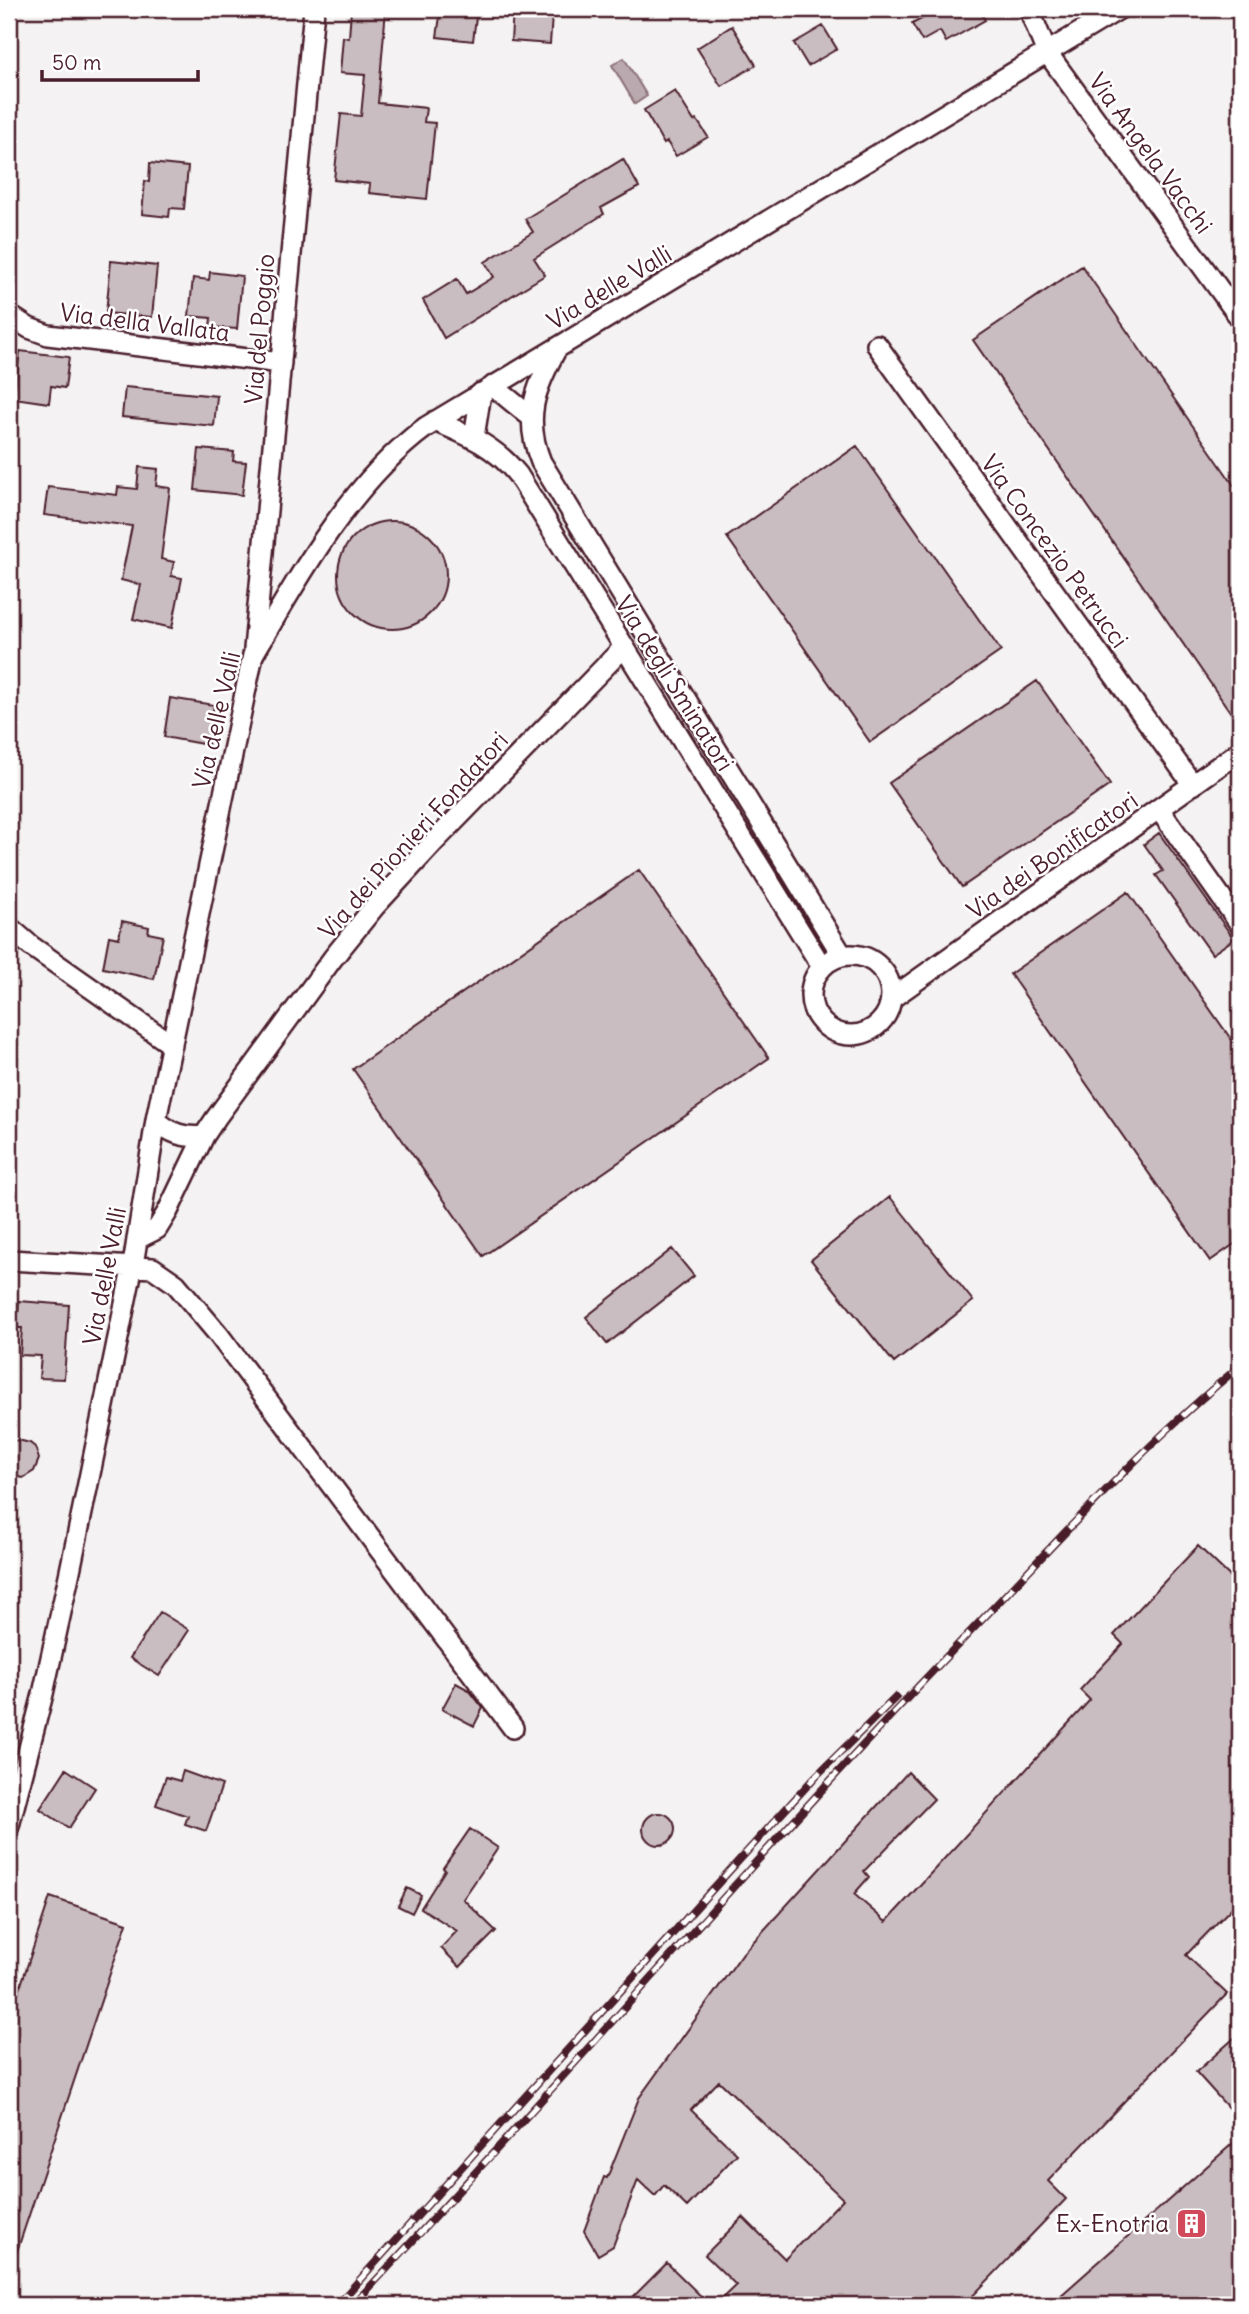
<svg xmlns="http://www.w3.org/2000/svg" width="1249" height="2314" font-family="Delius,sans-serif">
<rect width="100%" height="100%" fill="#f4f2f2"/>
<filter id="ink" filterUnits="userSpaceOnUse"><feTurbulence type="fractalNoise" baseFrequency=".0143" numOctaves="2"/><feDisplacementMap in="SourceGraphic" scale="14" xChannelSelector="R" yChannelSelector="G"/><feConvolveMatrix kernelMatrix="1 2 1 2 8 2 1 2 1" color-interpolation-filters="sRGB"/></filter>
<g filter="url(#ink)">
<!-- water -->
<path fill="#baa9ae" stroke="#8d727a" stroke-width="2" d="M 624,58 L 647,96 L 635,104 L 612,65 Z"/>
<!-- building -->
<path fill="#cabdc1" stroke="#4a1f2b" stroke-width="2" d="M 351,9 L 386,9 L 378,103 L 426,108 L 424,122 L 435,123 L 427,199 L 369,193 L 370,184 L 334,180 L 341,114 L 361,116 L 365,75 L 340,73 L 343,37 L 349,38 Z
M 441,9 L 477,9 L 473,41 L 437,37 Z
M 513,9 L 535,9 L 535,14 L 552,15 L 550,44 L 511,41 Z
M 940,9 L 979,9 L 985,20 L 946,42 L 940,31 L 922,41 L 912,24 Z
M 732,26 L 756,65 L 721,86 L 697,48 Z
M 823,26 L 837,49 L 808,66 L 794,43 Z
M 675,91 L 694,121 L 697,120 L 708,137 L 676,156 L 667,142 L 664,144 L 644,110 Z
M 623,159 L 639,187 L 601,208 L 604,214 L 534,258 L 545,275 L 444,338 L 423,300 L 457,279 L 466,294 L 494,277 L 485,262 L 533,232 L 525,219 Z
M 150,163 L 188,167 L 184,209 L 170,208 L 169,217 L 142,214 L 145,181 L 149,182 Z
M 111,261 L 157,266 L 152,317 L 106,313 Z
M 1082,266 L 1240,494 L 1240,726 L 973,340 Z
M 210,272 L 242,276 L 237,329 L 210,327 L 211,318 L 189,316 L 193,278 L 209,280 Z
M 20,351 L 69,357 L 65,388 L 51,386 L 49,403 L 14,398 Z
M 125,387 L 217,396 L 214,426 L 122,417 Z
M 857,446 L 1001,651 L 870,742 L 727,537 Z
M 199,449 L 234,452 L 233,461 L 246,462 L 242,495 L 195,490 Z
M 139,467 L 158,469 L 156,486 L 170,488 L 161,559 L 174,562 L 171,576 L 182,578 L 172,628 L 133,619 L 141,585 L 121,580 L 132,526 L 44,515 L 48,487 L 117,495 L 118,487 L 137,489 Z
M338 575a54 54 0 1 1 108 0a54 54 0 1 1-108 0Z
M 1037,681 L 1110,785 L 962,887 L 889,783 Z
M 170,698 L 214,705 L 208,745 L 164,737 Z
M 1159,833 L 1234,939 L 1212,954 L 1156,875 L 1163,871 L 1144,844 Z
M 639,870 L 769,1058 L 483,1256 L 353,1069 Z
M 1128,892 L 1240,1052 L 1240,1240 L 1210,1261 L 1010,974 Z
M 122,921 L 149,927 L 148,933 L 163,936 L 154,979 L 103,968 L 109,936 L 119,938 Z
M 890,1197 L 973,1301 L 894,1363 L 811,1260 Z
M 672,1249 L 694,1276 L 607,1344 L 586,1317 Z
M 19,1301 L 69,1305 L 64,1379 L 39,1378 L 41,1356 L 20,1355 L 22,1328 L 17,1328 Z
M 18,1440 L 30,1443 L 35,1447 L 39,1459 L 34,1471 L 23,1478 L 9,1475 L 9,1442 Z
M 1198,1546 L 1240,1586 L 1240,1899 L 1186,1955 L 1227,1994 L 1048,2181 L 1066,2199 L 964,2305 L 715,2305 L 736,2285 L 705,2255 L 743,2217 L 785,2259 L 843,2199 L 719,2081 L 691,2110 L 737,2154 L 687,2207 L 664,2185 L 655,2196 L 638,2180 L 613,2246 L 598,2255 L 584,2231 L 604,2177 L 607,2178 L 639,2098 L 743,1953 L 908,1772 L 934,1799 L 864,1871 L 869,1877 L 854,1894 L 886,1922 L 1090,1700 L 1080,1690 L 1123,1644 L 1114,1635 Z
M 160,1612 L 189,1630 L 159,1676 L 130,1658 Z
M 456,1683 L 469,1690 L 483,1708 L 474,1726 L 442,1709 Z
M 66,1769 L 95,1788 L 69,1828 L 40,1809 Z
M 183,1771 L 222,1785 L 206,1831 L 185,1824 L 188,1816 L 156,1805 L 166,1777 L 180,1781 Z
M643 1829a16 16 0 1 1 32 0a16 16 0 1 1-32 0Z
M 470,1829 L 498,1848 L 463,1899 L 496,1931 L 460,1967 L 441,1948 L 457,1931 L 421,1908 L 445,1870 L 443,1868 Z
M 407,1888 L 421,1895 L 412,1913 L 398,1906 Z
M 50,1897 L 127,1923 L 12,2266 L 9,2266 L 9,2021 Z
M 1240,2033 L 1240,2121 L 1196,2072 Z
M 1240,2137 L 1240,2305 L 1050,2305 Z
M 667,2263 L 710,2305 L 625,2305 Z"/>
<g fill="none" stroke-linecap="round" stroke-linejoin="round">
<defs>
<path id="minor" d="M 1029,9 L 1046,51 L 1240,318
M 9,315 L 29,328 L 48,335 L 281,363
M 877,345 L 1193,785
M 557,348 C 535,388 523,418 541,462 L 842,955
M 493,386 L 531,417
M 435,421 C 468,435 495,446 518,475 L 822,967
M 474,437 L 481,393
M 254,649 L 314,9
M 1159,809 L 1240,924
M 9,927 L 31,946 L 172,1045
M811 995a40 40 0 1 1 80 0a40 40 0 1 1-80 0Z
M 892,998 L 1240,751
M 156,1120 C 171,1134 184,1138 204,1136
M 137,1239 L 157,1229 L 168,1211 L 204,1136 L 216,1118 L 333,958 L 375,906 L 434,842 L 624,647
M 9,1260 L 153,1268 L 176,1284 L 218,1334 L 513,1728
M 9,1826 L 43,1694 L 70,1571 L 133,1265 L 156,1120 L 253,655 C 299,576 351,482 426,427 L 1119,9"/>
</defs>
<!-- minor casing -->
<use href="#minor" stroke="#4a1f2b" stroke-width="24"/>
<!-- minor -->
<use href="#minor" stroke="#fff" stroke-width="19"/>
<defs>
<path id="rail" d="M 337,2305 L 711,1891 L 815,1777 L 896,1697
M 353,2305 C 562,2083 760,1850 972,1630 C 1059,1540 1143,1445 1240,1366"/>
</defs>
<!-- rail casing -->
<use href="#rail" stroke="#4a1f2b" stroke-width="8"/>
<!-- rail -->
<use href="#rail" stroke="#fff" stroke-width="5" stroke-dasharray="16" stroke-linecap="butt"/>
</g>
</g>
<!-- icons -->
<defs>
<symbol id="building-square" viewBox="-11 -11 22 22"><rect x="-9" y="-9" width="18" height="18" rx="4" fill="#d1495b" stroke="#fff"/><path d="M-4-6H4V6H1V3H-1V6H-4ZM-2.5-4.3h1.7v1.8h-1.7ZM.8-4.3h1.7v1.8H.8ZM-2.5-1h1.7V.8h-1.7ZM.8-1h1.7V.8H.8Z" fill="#fff"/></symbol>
</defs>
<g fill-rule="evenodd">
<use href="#building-square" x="1174" y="2206" width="35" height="35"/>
</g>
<g text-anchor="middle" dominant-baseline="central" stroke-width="5" stroke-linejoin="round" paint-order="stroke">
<!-- street labels -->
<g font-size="24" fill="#4a1f2b" stroke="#fff">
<text transform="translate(1151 153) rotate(54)">Via Angela Vacchi</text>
<text transform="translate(609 287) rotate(-31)">Via delle Valli</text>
<text transform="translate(145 322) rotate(7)">Via della Vallata</text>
<text transform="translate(259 329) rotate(-85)">Via del Poggio</text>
<text transform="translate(1055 551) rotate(54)">Via Concezio Petrucci</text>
<text transform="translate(675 683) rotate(58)">Via degli Sminatori</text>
<text transform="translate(216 720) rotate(-77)">Via delle Valli</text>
<text transform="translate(413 835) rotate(-48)">Via dei Pionieri Fondatori</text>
<text transform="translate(1052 855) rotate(-35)">Via dei Bonificatori</text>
<text transform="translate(104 1276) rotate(-79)">Via delle Valli</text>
</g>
<!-- poi labels -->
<g font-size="24" fill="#4a1f2b" stroke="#fff" text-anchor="end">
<text x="1169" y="2223">Ex-Enotria</text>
</g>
</g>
<!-- margin -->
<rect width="1249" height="2314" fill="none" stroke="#fff" stroke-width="35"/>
<rect x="18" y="18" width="1214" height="2279" fill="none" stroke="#4a1f2b" stroke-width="2.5" filter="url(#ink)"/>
<!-- scale -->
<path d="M42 70v10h156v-10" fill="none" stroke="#4a1f2b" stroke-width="3.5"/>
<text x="52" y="70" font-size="21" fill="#4a1f2b" stroke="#ffffff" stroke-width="5" paint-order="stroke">50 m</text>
</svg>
